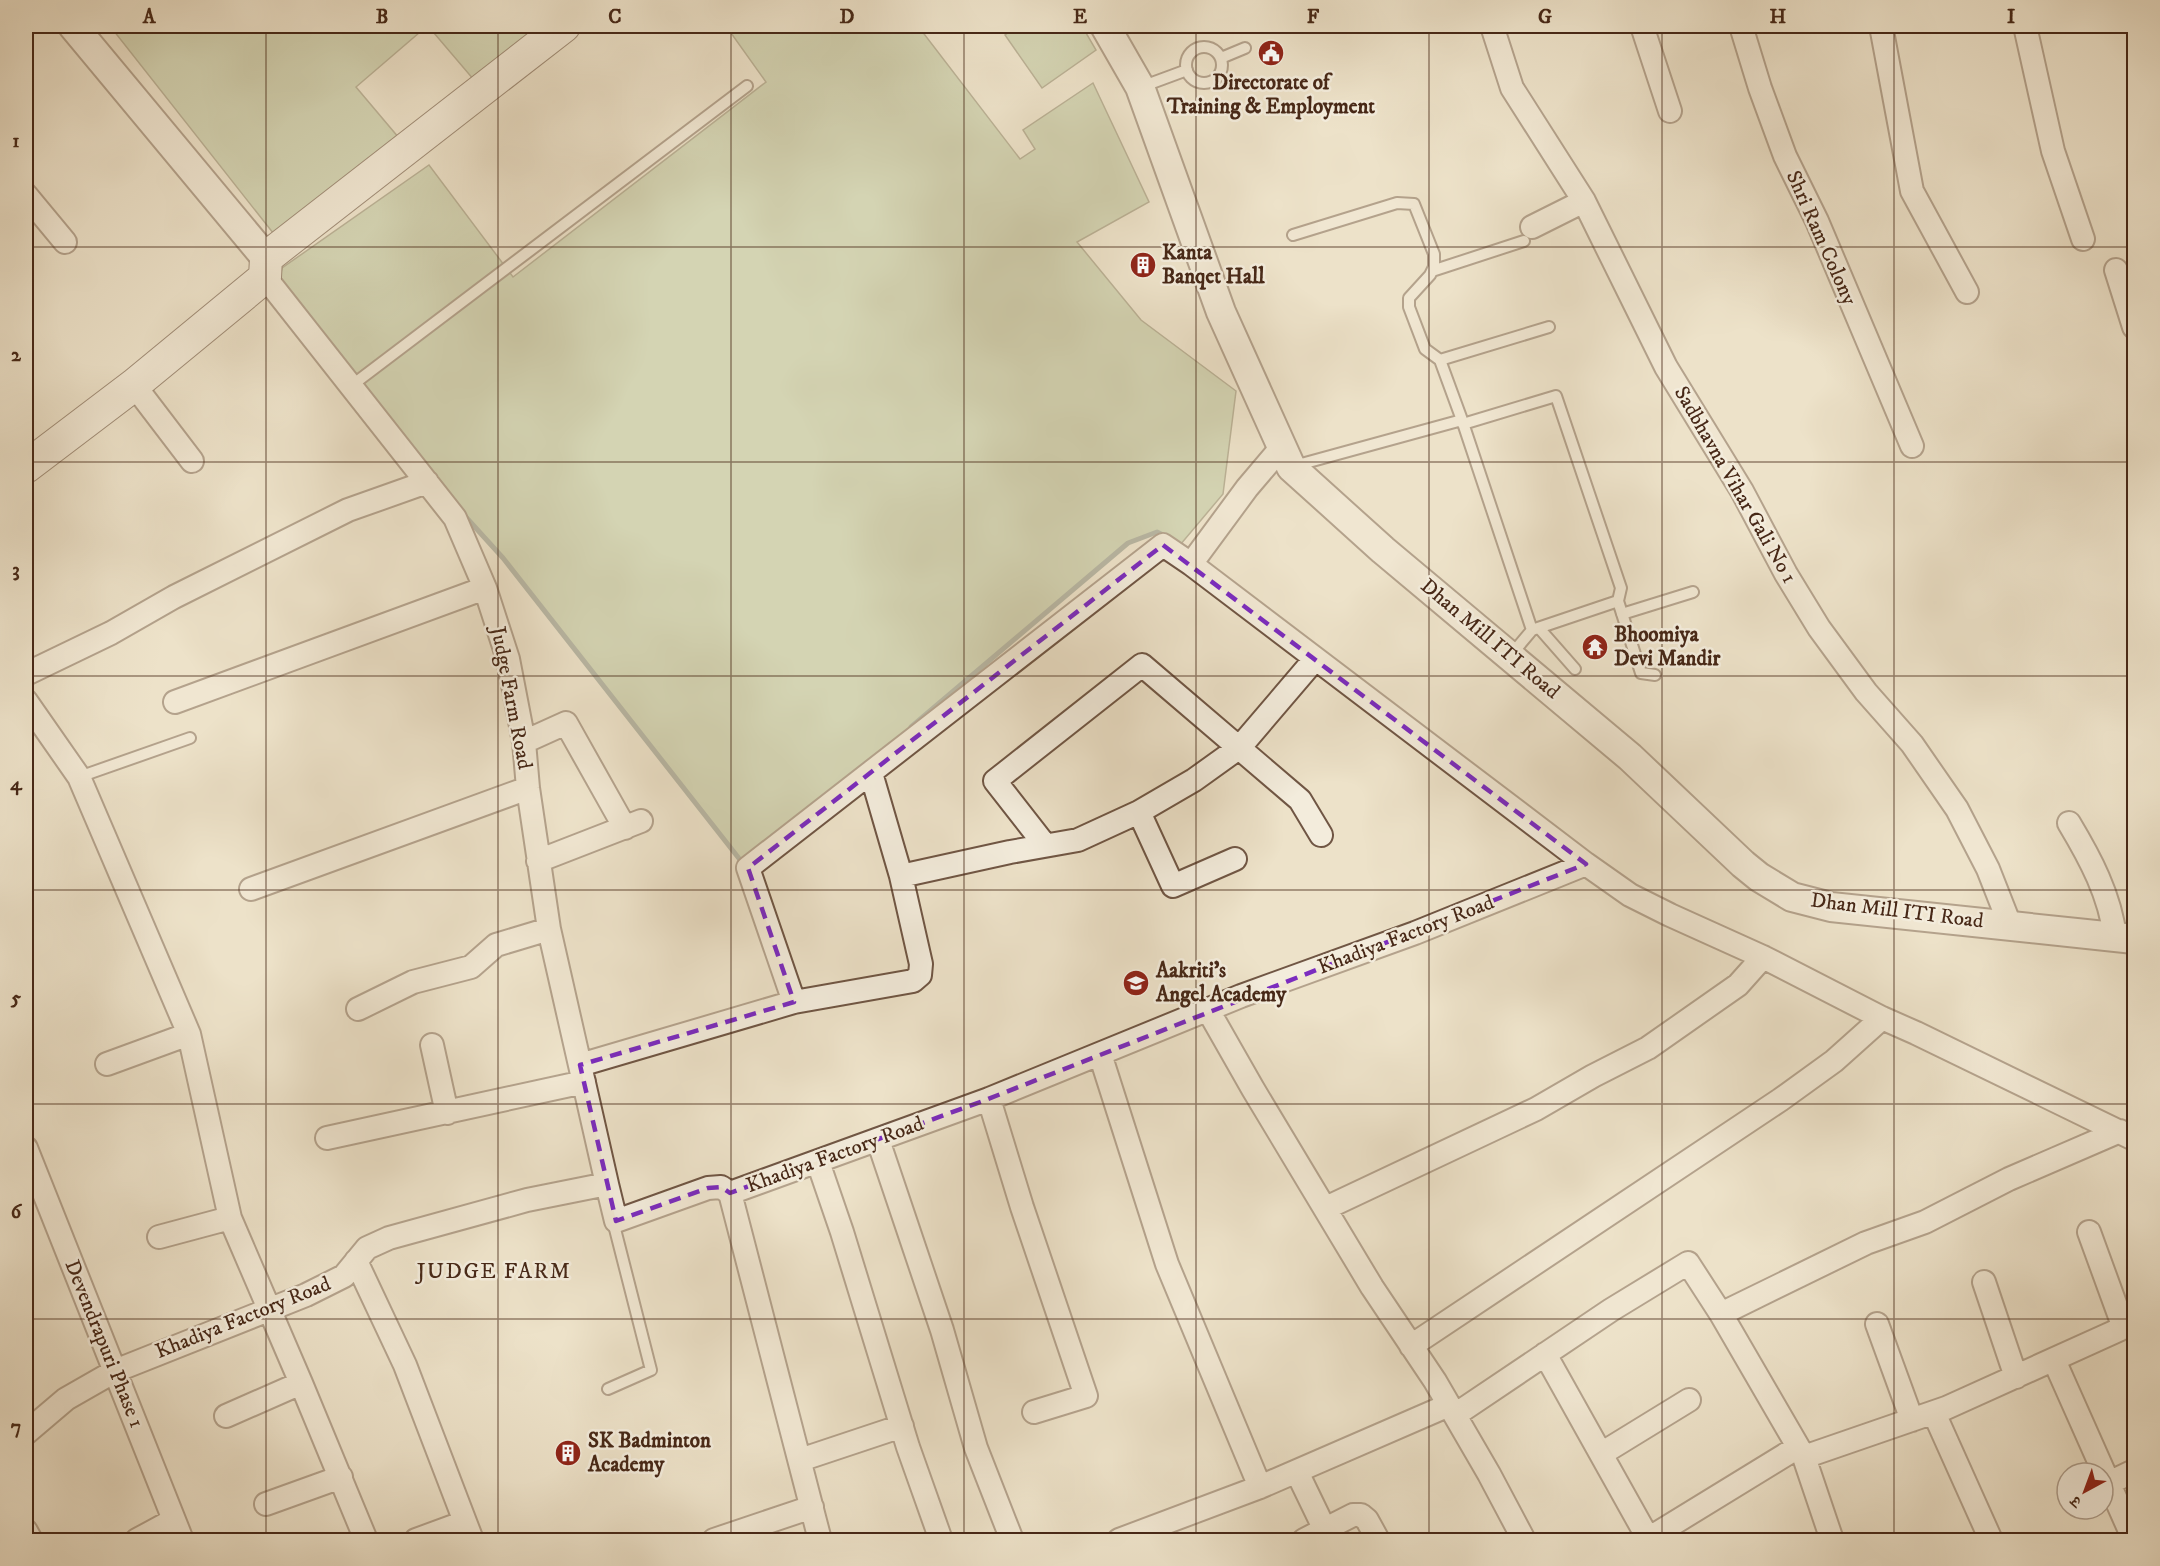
<svg xmlns="http://www.w3.org/2000/svg" width="2160" height="1566" font-family="'IM FELL DW Pica','Noto Serif Devanagari',serif">
<rect width="100%" height="100%" fill="#ede2c9"/>
<filter id="stains"><feTurbulence type="fractalNoise" baseFrequency=".00333" numOctaves="4"/><feColorMatrix values="0 0 0 0 .2 0 0 0 0 .09 0 0 0 0 .02 0 0 0 .5 -.17"/></filter>
<radialGradient id="worn" r=".72"><stop offset=".6" stop-color="#630" stop-opacity="0"/><stop offset="1" stop-color="#630" stop-opacity=".3"/></radialGradient>
<!-- green -->
<path fill="#b5c499" stroke="#7e7658" stroke-width="1.5" d="M 110,26 L 427,26 L 356,87 L 399,138 L 277,238 Z
M 428,26 L 540,26 L 474,80 Z
M 726,26 L 918,26 L 1020,159 L 1035,149 L 1023,130 L 1093,83 L 1149,202 L 1077,242 L 1141,320 L 1236,391 L 1223,494 L 1180,545 L 1157,532 L 1128,543 L 865,767 L 741,861 L 503,558 L 438,487 L 280,278 L 282,268 L 429,165 L 513,277 L 766,82 Z
M 1018,26 L 1082,26 L 1096,50 L 1042,88 L 1005,35 Z"/>
<g fill="none" stroke-linecap="round" stroke-linejoin="round">
<!-- stream -->
<path stroke="#788275" stroke-width="5" d="M 464,515 L 503,558 L 741,861 L 746,857
M 911,727 L 1128,543 L 1157,532 L 1167,537"/>
<defs>
<path id="service" d="M1186 65a18 18 0 1 1 36 0a18 18 0 1 1-36 0Z
M 1221,58 L 1245,48
M 1141,87 L 1187,70
M 1293,235 L 1397,203 L 1414,204 L 1434,254 L 1434,267 L 1430,275 L 1409,298 L 1409,307 L 1425,349 L 1440,360 L 1462,420
M 1432,271 L 1524,241
M 1440,360 L 1549,327
M 351,386 L 747,86
M 1463,424 L 1556,396 L 1621,588 L 1618,601
M 1294,466 L 1462,420 L 1532,630
M 1622,614 L 1693,592
M 1539,628 L 1575,669
M 1511,655 L 1532,630 L 1618,601 L 1641,673 L 1655,675
M 79,777 L 190,738
M 608,1389 L 651,1370 L 615,1229 L 616,1221"/>
<path id="minor" d="M 1492,26 L 1512,88 L 1584,201 L 1666,367 L 1742,491 L 1786,574 L 1819,628 L 1866,692 L 1912,744 L 1957,809 L 1988,869 L 2010,925
M 1642,26 L 1670,111
M 1741,26 L 1760,88 L 1785,156 L 1817,221 L 1912,446
M 1881,26 L 1912,191 L 1967,292
M 2025,26 L 2053,151 L 2083,239
M 26,195 L 65,242
M 1532,227 L 1584,201
M 2116,270 L 2134,327
M 265,277 L 455,518 L 485,588 L 508,659 L 524,742 L 528,788 L 549,929 L 607,1184
M 134,385 L 192,461
M 1281,448 L 1247,488 L 1191,564 L 1586,864 L 1630,895 L 1670,915 L 1763,957 L 1882,1018 L 1916,1033 L 2134,1139
M 26,674 L 111,633 L 174,597 L 348,510 L 427,482
M 26,701 L 79,777 L 189,1034 L 230,1218 L 301,1383 L 366,1540
M 175,702 L 485,588
M 524,742 L 566,723 L 625,828
M 1139,812 L 1173,886 L 1235,859
M 2069,823 C 2090,858 2110,895 2115,937
M 1045,845 L 995,781 L 1142,665 L 1300,800 L 1321,835
M 538,861 L 641,821
M 901,876 L 1010,852 L 1078,840 L 1139,812 L 1194,780 L 1240,747 L 1315,659
M 251,889 L 528,788
M 794,1002 L 748,868 L 1163,545 L 1191,564
M 358,1009 L 413,982 L 471,967 L 496,945 L 549,929
M 1208,1010 L 1253,1089 L 1372,1287 L 1435,1381 L 1489,1474 L 1524,1540
M 432,1045 L 447,1113
M 1100,1054 L 1167,1264 L 1260,1487
M 107,1064 L 189,1034
M 580,1065 L 794,1002 L 913,981 L 920,975 L 921,964 L 901,876 L 871,773
M 989,1099 L 1022,1207 L 1086,1396 L 1034,1412
M 327,1138 L 584,1082
M 878,1140 L 942,1330 L 976,1448 L 1012,1540
M 26,1148 L 182,1540
M 818,1162 L 842,1232 L 908,1447 L 941,1540
M 730,1193 L 820,1540
M 1326,1208 L 1536,1109 L 1593,1076 L 1648,1048 L 1738,985 L 1763,957
M 2089,1232 L 2124,1328
M 159,1237 L 230,1218
M 356,1261 L 405,1365 L 472,1540
M 1984,1282 L 2016,1377
M 1721,1314 L 1866,1243 L 1925,1222 L 2009,1179 L 2120,1131
M 1877,1324 L 1912,1420
M 1411,1346 L 1780,1100 L 1834,1061 L 1882,1018
M 1545,1354 L 1649,1540
M 2054,1360 L 2134,1540
M 1934,1413 L 1991,1540
M 1455,1415 L 1611,1310 L 1688,1263 L 1721,1314 L 1804,1457 L 1832,1540
M 226,1416 L 301,1383
M 26,1433 L 66,1399 L 115,1371 L 306,1295 L 344,1276 L 367,1248 L 389,1238 L 527,1200 L 607,1184 L 616,1221 L 708,1188 L 721,1187 L 730,1193 L 989,1099 L 1241,996 L 1415,933 L 1586,864
M 1601,1454 L 1689,1400
M 1804,1457 L 1946,1408 L 2134,1323
M 800,1460 L 902,1426
M 1297,1472 L 1325,1530
M 2109,1483 L 2134,1471
M 266,1504 L 341,1477
M 26,1531 L 31,1540
M 1648,1539 L 1798,1447
M 137,1540 L 174,1520
M 416,1540 L 465,1522
M 714,1540 L 812,1507
M 1119,1540 L 1260,1487 L 1449,1405
M 1304,1540 L 1353,1515 L 1361,1515 L 1367,1520 L 1378,1540"/>
<path id="tertiary" d="M 73,26 L 266,258
M 1105,26 L 1140,87 L 1221,312 L 1291,467 L 1383,550 L 1630,757 L 1743,864 L 1759,877 L 1792,897 L 1831,907 L 2134,939"/>
<path id="secondary" d="M 26,467 L 134,385 L 265,277 L 266,258 L 564,26"/>
</defs>
<!-- service casing -->
<use href="#service" stroke="#705644" stroke-width="14"/>
<!-- minor casing -->
<use href="#minor" stroke="#705644" stroke-width="26"/>
<!-- tertiary casing -->
<use href="#tertiary" stroke="#705644" stroke-width="32"/>
<!-- secondary casing -->
<use href="#secondary" stroke="#472817" stroke-width="34"/>
<!-- service -->
<use href="#service" stroke="#f3ecdc" stroke-width="10"/>
<!-- minor -->
<use href="#minor" stroke="#f3ecdc" stroke-width="22"/>
<!-- tertiary -->
<use href="#tertiary" stroke="#f3ecdc" stroke-width="28"/>
<!-- secondary -->
<use href="#secondary" stroke="#f3ecdc" stroke-width="32"/>
</g>
<!-- marked area -->
<path d="M0 0H2160V1566H0ZM 1163,545 L 1586,864 L 983,1101 L 730,1193 L 721,1187 L 708,1188 L 616,1221 L 580,1065 L 794,1002 L 748,868 Z" fill="#ede2c9" fill-opacity=".55" fill-rule="evenodd"/>
<path fill="none" stroke="#7b2cbf" stroke-width="4.5" stroke-dasharray="12 8" stroke-linejoin="round" d="M 1163,545 L 1586,864 L 983,1101 L 730,1193 L 721,1187 L 708,1188 L 616,1221 L 580,1065 L 794,1002 L 748,868 Z"/>
<!-- grid -->
<path fill="none" stroke="#472817" stroke-width="1.5" stroke-opacity="0.55" d="M 266,26 L 266,1540M 498,26 L 498,1540M 731,26 L 731,1540M 964,26 L 964,1540M 1196,26 L 1196,1540M 1429,26 L 1429,1540M 1662,26 L 1662,1540M 1894,26 L 1894,1540M 26,247 L 2134,247M 26,462 L 2134,462M 26,676 L 2134,676M 26,890 L 2134,890M 26,1104 L 2134,1104M 26,1319 L 2134,1319"/>
<!-- icons -->
<defs>
<symbol id="civic-disc" viewBox="-11 -11 22 22"><circle r="9.5" fill="#8f2418" stroke="#f3ecdc"/><path d="M-.6-6.5H3V-4.5H.6V-3L4-1V1h2V6H-6V1h2V-1L-.6-3ZM-1.2 2.5V6h2.4V2.5Z" fill="#fff"/></symbol>
<symbol id="building-disc" viewBox="-11 -11 22 22"><circle r="9.5" fill="#8f2418" stroke="#f3ecdc"/><path d="M-4-6H4V6H1V3H-1V6H-4ZM-2.5-4.3h1.7v1.8h-1.7ZM.8-4.3h1.7v1.8H.8ZM-2.5-1h1.7V.8h-1.7ZM.8-1h1.7V.8H.8Z" fill="#fff"/></symbol>
<symbol id="temple-disc" viewBox="-11 -11 22 22"><circle r="9.5" fill="#8f2418" stroke="#f3ecdc"/><path d="M0-6L5-2H3V0L6.5 2.5H4V6H1.5V3h-3V6H-4V2.5H-6.5L-3 0V-2H-5Z" fill="#fff"/></symbol>
<symbol id="school-disc" viewBox="-11 -11 22 22"><circle r="9.5" fill="#8f2418" stroke="#f3ecdc"/><path d="M0-5L7-2L0 1L-7-2ZM-4 1L0 2.5L4 1V4Q0 6-4 4Z" fill="#fff"/></symbol>
</defs>
<g fill-rule="evenodd">
<use href="#civic-disc" x="1256" y="38" width="30" height="30"/>
<use href="#building-disc" x="1128" y="250" width="30" height="30"/>
<use href="#temple-disc" x="1580" y="632" width="30" height="30"/>
<use href="#school-disc" x="1121" y="968" width="30" height="30"/>
<use href="#building-disc" x="553" y="1438" width="30" height="30"/>
</g>
<g text-anchor="middle" dominant-baseline="central" stroke-width="5" stroke-linejoin="round" paint-order="stroke">
<!-- poi labels -->
<g font-size="21" font-weight="bold" fill="#472817" stroke="#f3ecdc" text-anchor="start">
<text x="1271" y="83" text-anchor="middle">Directorate of<tspan x="1271" dy="24">Training &amp; Employment</tspan></text>
<text x="1162" y="253">Kanta<tspan x="1162" dy="24">Banqet Hall</tspan></text>
<text x="1614" y="635">Bhoomiya<tspan x="1614" dy="24">Devi Mandir</tspan></text>
<text x="1156" y="971">Aakriti's<tspan x="1156" dy="24">Angel Academy</tspan></text>
<text x="588" y="1441">SK Badminton<tspan x="588" dy="24">Academy</tspan></text>
</g>
<!-- street labels -->
<g font-size="21" fill="#472817" stroke="#f3ecdc">
<text transform="translate(1821 238) rotate(66)">Shri Ram Colony</text>
<text transform="translate(1735 485) rotate(60)">Sadbhavna Vihar Gali No 1</text>
<text transform="translate(1490 639) rotate(40)">Dhan Mill ITI Road</text>
<text transform="translate(511 698) rotate(79)">Judge Farm Road</text>
<text transform="translate(1897 911) rotate(7)">Dhan Mill ITI Road</text>
<text transform="translate(1406 935) rotate(-21)">Khadiya Factory Road</text>
<text transform="translate(835 1155) rotate(-20)">Khadiya Factory Road</text>
<text transform="translate(243 1318) rotate(-22)">Khadiya Factory Road</text>
<text transform="translate(104 1344) rotate(68)">Devendrapuri Phase 1</text>
</g>
<!-- neighbourhood labels -->
<g font-size="22" letter-spacing="1.5" fill="#472817" stroke="#f3ecdc">
<text x="494" y="1271">JUDGE FARM</text>
</g>
</g>
<!-- margin -->
<rect width="2160" height="1566" fill="none" stroke="#ede2c9" stroke-width="66"/>
<!-- north arrow -->
<g transform="translate(2085 1491) rotate(221)"><circle r="28" fill="#f3ecdc" stroke="#ae9e8d" stroke-width="1.5"/>
<path d="M0-4.5L10 22L0 15L-10 22Z" fill="#8f2418"/>
<text y="-9" font-size="16" font-weight="bold" text-anchor="middle" fill="#472817">उ</text>
</g>
<rect x="33" y="33" width="2094" height="1500" fill="none" stroke="#472817" stroke-width="2"/>
<g font-size="20" text-anchor="middle" font-weight="bold" fill="#472817">
<text x="149" y="23">A</text>
<text x="382" y="23">B</text>
<text x="615" y="23">C</text>
<text x="847" y="23">D</text>
<text x="1080" y="23">E</text>
<text x="1313" y="23">F</text>
<text x="1545" y="23">G</text>
<text x="1778" y="23">H</text>
<text x="2011" y="23">I</text>
<text x="16" y="147">1</text>
<text x="16" y="361">2</text>
<text x="16" y="576">3</text>
<text x="16" y="790">4</text>
<text x="16" y="1004">5</text>
<text x="16" y="1218">6</text>
<text x="16" y="1433">7</text>
</g>
<rect width="100%" height="100%" filter="url(#stains)"/>
<rect width="100%" height="100%" fill="url(#worn)"/>
</svg>
